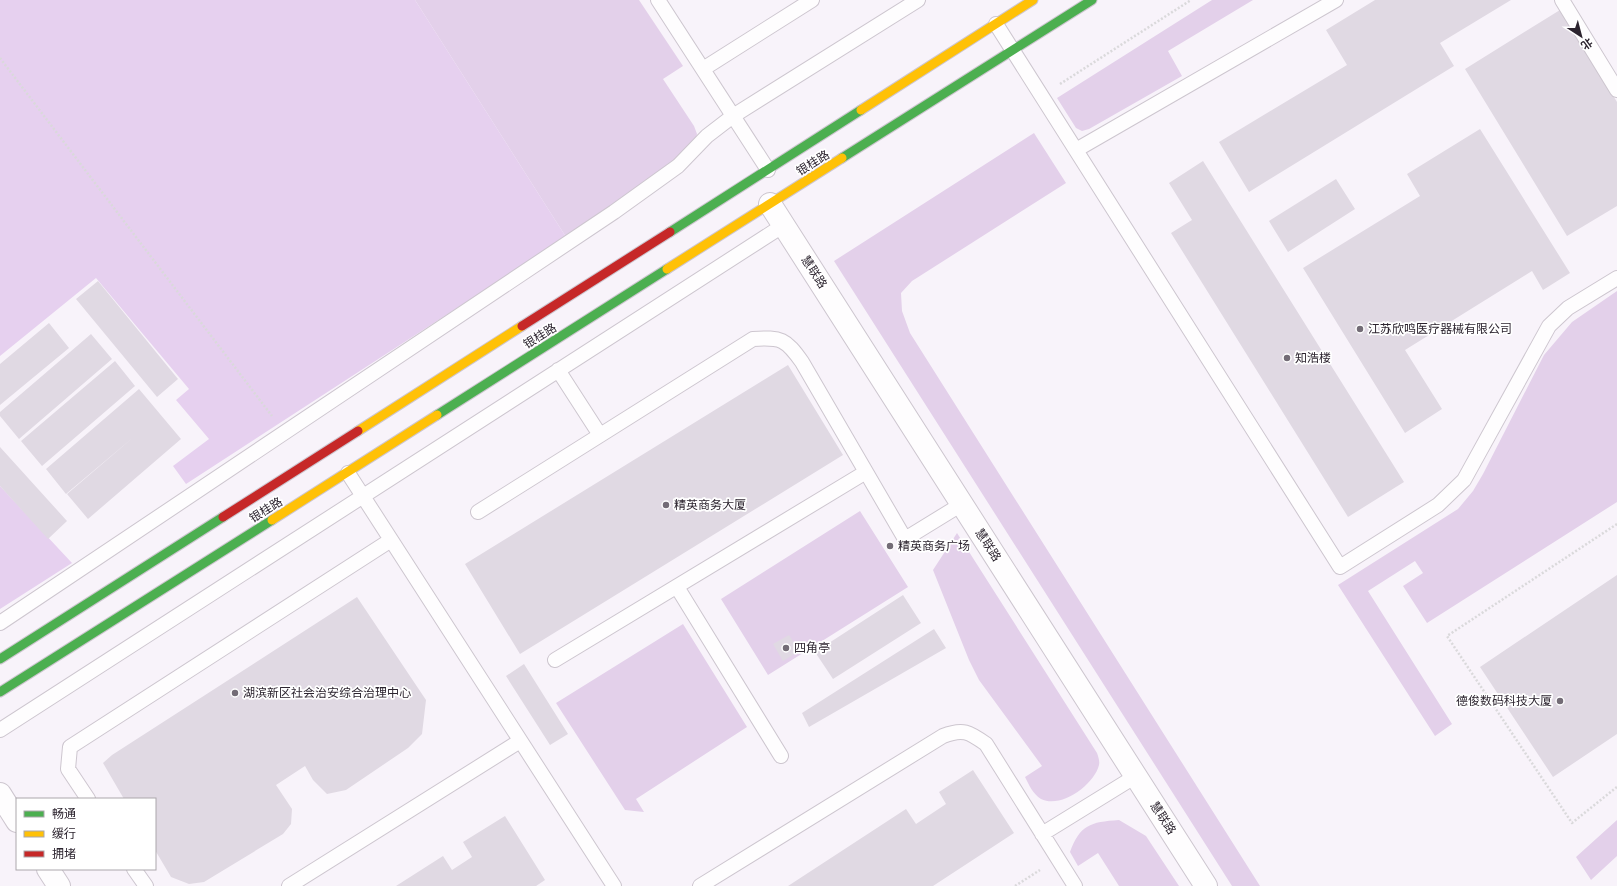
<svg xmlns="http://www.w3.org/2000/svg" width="1617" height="886" font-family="Jost,'Noto Sans SC',sans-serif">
<rect width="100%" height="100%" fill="#f8f3fa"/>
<!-- green -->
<path fill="#e3d0ea" d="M 415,0 L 639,0 L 683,66 L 663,79 L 694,126 L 697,134 L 695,142 L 674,167 L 566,237 Z
M 1212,0 L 1253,0 L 1168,51 L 1182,76 L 1089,129 L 1082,131 L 1076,128 L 1057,98 Z
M 1034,133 L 1066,183 L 912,281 L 901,293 L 902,311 L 910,333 L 1260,886 L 1232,886 L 834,261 Z
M 1617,291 L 1617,502 L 1427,623 L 1403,586 L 1423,573 L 1415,561 L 1368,591 L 1452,724 L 1435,736 L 1338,585 L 1458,509 L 1473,491 L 1483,474 L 1544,355 L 1572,322 Z
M 860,511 L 908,587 L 768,675 L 721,599 Z
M 957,533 L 1097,753 C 1098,756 1100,761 1099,765 C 1094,785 1061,809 1041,799 C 1033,794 1029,785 1025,777 L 1042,766 L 979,680 L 969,660 L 933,570 Z
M 683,624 L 747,727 L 636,799 L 644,812 L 625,810 L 556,703 Z
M 1119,820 L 1146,836 L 1179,886 L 1119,886 L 1098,853 L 1078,866 L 1070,852 C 1080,825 1090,822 1119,820 Z
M 1617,820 L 1617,856 L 1591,880 L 1576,857 Z"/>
<!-- forest -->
<path fill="#e6d0ef" d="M 0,0 L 415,0 L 566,237 L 186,484 L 173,466 L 209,439 L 176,400 L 189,389 L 96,278 L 0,356 Z
M 0,486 L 72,563 L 0,609 Z"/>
<!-- building -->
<path fill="#e0d9e3" d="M 1375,0 L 1511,0 L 1440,43 L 1454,66 L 1249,192 L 1219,142 L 1347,65 L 1326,30 Z
M 1560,10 L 1617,102 L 1617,206 L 1567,236 L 1465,69 Z
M 1480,129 L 1570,273 L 1543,290 L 1532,271 L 1405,350 L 1442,409 L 1405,433 L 1303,268 L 1420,196 L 1407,174 Z
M 1203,161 L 1404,482 L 1348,517 L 1171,233 L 1192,220 L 1169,183 Z
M 1336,179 L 1355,209 L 1288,252 L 1269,221 Z
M 98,281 L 178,379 L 157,397 L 76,299 Z
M 49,323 L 69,348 L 0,405 L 0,364 Z
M 91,334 L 112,359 L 19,439 L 0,416 L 0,412 Z
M 115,361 L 135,386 L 42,466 L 21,441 Z
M 788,365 L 843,455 L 520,654 L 465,564 Z
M 139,389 L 181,439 L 88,519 L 67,494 L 136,435 L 66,494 L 46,469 Z
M 0,447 L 67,521 L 48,539 L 0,486 Z
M 1617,575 L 1617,734 L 1553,777 L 1480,667 Z
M 903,595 L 921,623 L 833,679 L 815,652 Z
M 357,597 L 426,700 L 422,734 L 408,748 L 346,790 L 327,794 L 313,780 L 305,766 L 276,785 L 292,809 L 291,824 L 283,834 L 204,882 L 189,884 L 171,877 L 155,850 L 155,799 L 124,799 L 103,763 L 112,755 Z
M 934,629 L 946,648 L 809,727 L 802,713 Z
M 789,635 L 799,651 L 783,661 L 773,644 Z
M 524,664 L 568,734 L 550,745 L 506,676 Z
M 973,770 L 1014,833 L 933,886 L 788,886 L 906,809 L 916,824 L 946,804 L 939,792 Z
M 505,816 L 545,880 L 536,886 L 396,886 L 443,856 L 452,870 L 472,857 L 463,842 Z"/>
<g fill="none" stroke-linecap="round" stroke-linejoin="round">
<defs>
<path id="lane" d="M 658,0 L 768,170
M 1562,0 L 1617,90
M 996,24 L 1340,567 L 1438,505 L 1464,480 L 1549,326 L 1568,308 L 1617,278
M 703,69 L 812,0
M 1076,150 L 1336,0
M 558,370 L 600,435
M 348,473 L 614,886
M 478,512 L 753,339 C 781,337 786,339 802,362 L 905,539 L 962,504
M 677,587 L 781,756
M 0,623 L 614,212 L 678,166 L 707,136 L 733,116 L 918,0
M 555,660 L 866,472
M 0,730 L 784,225
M 88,799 L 68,769 L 70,747 L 391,540
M 1042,834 L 1136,776
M 134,869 L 146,886
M 289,886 L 520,741
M 700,886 L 943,736 C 963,728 969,732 986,744 L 1075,886"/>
<path id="street" d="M 770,204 L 1206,886
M 0,794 L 17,821
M 48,869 L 59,886"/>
<path id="fast" d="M 842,158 L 1092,0
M 670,232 L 861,110
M 437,415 L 667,269
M 0,659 L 223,517
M 0,692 L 272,520"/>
<path id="slow" d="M 861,110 L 1033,0
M 667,269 L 842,158
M 358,431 L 522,326
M 272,520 L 437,415"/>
<path id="jam" d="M 522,326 L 670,232
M 223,517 L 358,431"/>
</defs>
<!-- lane casing -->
<use href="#lane" stroke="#cdc6cf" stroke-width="16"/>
<!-- street casing -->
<use href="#street" stroke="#cdc6cf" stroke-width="24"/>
<!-- fast casing -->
<use href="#fast" stroke="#cdc6cf" stroke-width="11"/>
<!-- slow casing -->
<use href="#slow" stroke="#cdc6cf" stroke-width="11"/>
<!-- jam casing -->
<use href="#jam" stroke="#cdc6cf" stroke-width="11"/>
<!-- path -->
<path stroke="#dad9db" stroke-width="2.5" stroke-dasharray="2 2" stroke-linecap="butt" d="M 0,58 L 272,416
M 1060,84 L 1191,0
M 1617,524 L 1447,636 L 1572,823 L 1617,787
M 1015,886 L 1040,870"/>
<!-- lane -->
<use href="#lane" stroke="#fefdfe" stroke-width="14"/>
<!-- street -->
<use href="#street" stroke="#fefdfe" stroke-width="22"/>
<!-- fast -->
<use href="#fast" stroke="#4caf50" stroke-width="9"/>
<!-- slow -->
<use href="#slow" stroke="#ffc107" stroke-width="9"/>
<!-- jam -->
<use href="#jam" stroke="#c62828" stroke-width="9"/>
</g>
<!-- markers -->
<g fill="#736c76" stroke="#fff" stroke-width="1.5">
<circle cx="1360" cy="329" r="4"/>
<circle cx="1287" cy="358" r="4"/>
<circle cx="666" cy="505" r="4"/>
<circle cx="890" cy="546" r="4"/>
<circle cx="786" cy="648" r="4"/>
<circle cx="235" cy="693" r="4"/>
<circle cx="1560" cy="701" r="4"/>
</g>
<g text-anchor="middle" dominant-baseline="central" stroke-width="3.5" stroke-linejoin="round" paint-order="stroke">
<!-- street labels -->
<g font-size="12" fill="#2c242f" stroke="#fff">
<text transform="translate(813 163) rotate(-32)">银桂路</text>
<text transform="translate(814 272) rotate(57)">慧联路</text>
<text transform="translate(540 336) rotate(-32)">银桂路</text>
<text transform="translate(266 510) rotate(-32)">银桂路</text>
<text transform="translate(988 545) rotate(57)">慧联路</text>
<text transform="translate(1163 818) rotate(57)">慧联路</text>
</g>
<!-- poi labels -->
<g font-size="12" fill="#2c242f" stroke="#fff" text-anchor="start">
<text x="1368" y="329">江苏欣鸣医疗器械有限公司</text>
<text x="1295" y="358">知浩楼</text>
<text x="674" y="505">精英商务大厦</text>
<text x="898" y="546">精英商务广场</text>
<text x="794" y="648">四角亭</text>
<text x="243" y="693">湖滨新区社会治安综合治理中心</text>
<text x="1552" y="701" text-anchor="end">德俊数码科技大厦</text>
</g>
</g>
<!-- legend -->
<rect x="16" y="798" width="140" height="72" fill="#ffffff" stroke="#aba7ac"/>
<rect x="24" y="811" width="20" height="6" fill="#4caf50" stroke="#aba7ac"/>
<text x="52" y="818" font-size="12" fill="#2c242f">畅通</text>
<rect x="24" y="831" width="20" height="6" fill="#ffc107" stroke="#aba7ac"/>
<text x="52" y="838" font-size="12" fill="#2c242f">缓行</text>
<rect x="24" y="851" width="20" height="6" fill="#c62828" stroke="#aba7ac"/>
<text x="52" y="858" font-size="12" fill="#2c242f">拥堵</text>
<!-- north arrow -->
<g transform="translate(1581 36) rotate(144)" stroke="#ffffff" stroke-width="3" paint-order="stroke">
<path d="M0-3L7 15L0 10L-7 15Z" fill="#2c242f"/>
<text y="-6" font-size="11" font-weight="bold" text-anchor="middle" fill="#2c242f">北</text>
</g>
</svg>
